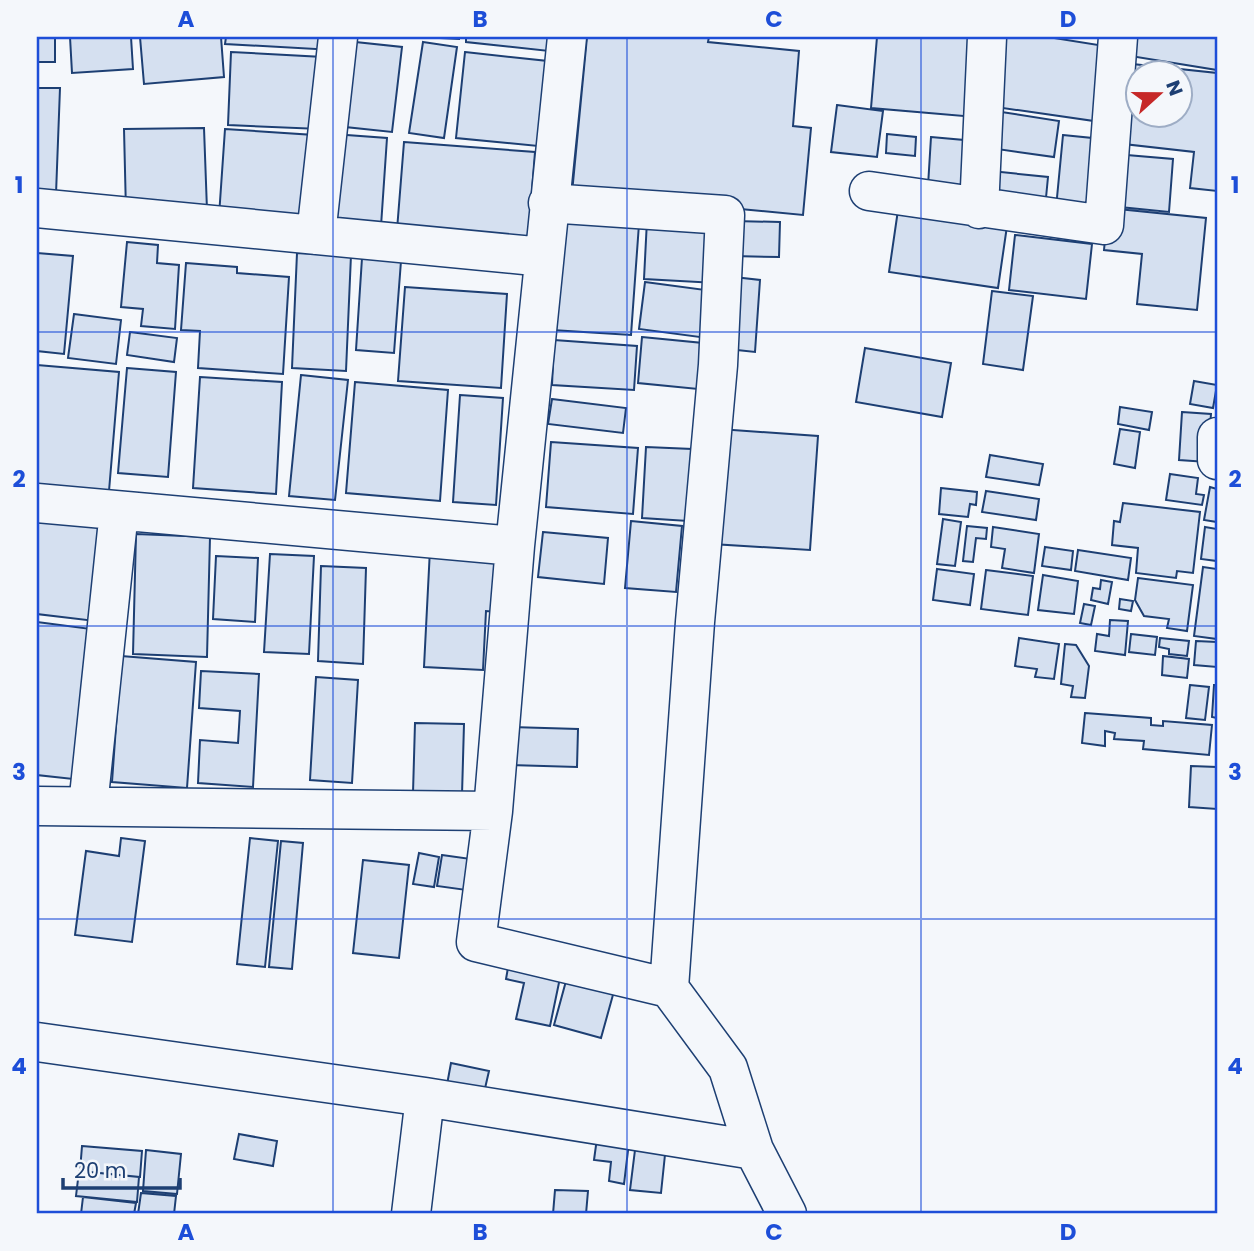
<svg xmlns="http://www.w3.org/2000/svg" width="1254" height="1251" font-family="Poppins,sans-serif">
<rect width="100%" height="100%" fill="#f4f7fb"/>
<!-- building -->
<path fill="#d5e0f0" stroke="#1d3f73" stroke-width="2" fill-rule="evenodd" d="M 37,37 L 55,37 L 55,62 L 37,62 Z
M 70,37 L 131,37 L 133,69 L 72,73 Z
M 140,37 L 221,37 L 224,77 L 144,84 Z
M 226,37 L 334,37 L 333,50 L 225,44 Z
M 419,37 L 459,37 L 459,39 Z
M 466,37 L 560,37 L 558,52 L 466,42 Z
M 587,37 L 709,37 L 708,42 L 799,51 L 793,126 L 811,128 L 803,215 L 572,193 Z
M 877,37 L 982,37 L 975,117 L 871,108 Z
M 999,37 L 1048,37 L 1111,47 L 1101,122 L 989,106 Z
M 1120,37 L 1217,37 L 1217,70 L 1118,54 Z
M 346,41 L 402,47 L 392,132 L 336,126 Z
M 423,42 L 457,47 L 444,138 L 409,133 Z
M 231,52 L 323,57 L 320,129 L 228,125 Z
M 465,52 L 557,62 L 548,147 L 456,138 Z
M 1123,63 L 1217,73 L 1217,191 L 1190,188 L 1194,152 L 1115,143 ZM 1138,74 L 1180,74 L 1180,116 L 1138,116 Z
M 37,88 L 60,88 L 56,194 L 37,193 Z
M 837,105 L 883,111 L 877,157 L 831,152 Z
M 995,111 L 1059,121 L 1054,157 L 990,148 Z
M 204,128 L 207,210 L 126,212 L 124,129 Z
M 225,129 L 314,135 L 309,222 L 219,216 Z
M 333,134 L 387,138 L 381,226 L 326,221 Z
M 887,134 L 916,137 L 915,156 L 886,153 Z
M 1063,135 L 1102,139 L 1094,212 L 1056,208 Z
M 931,137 L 975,141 L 972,190 L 928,186 Z
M 404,142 L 535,152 L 528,241 L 397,230 Z
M 1115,154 L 1173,159 L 1169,212 L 1110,206 Z
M 991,171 L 1048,177 L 1045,208 L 987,201 Z
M 1108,208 L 1206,218 L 1197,310 L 1137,304 L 1142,254 L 1104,250 Z
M 898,210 L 1007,226 L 998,288 L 889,272 Z
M 560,218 L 639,224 L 631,335 L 552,330 Z
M 647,220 L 719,224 L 716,283 L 644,279 Z
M 734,221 L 780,222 L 779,257 L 733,256 Z
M 1015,235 L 1092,244 L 1086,299 L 1009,290 Z
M 127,242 L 158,245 L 157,263 L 179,265 L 175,329 L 141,326 L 143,309 L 121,307 Z
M 37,253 L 73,256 L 64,354 L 37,351 Z
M 297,253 L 351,255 L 346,371 L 292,368 Z
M 362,258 L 401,261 L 394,353 L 356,350 Z
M 186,263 L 237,267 L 237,273 L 289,277 L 283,374 L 198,368 L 200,331 L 181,330 Z
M 734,277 L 760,280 L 755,352 L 728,349 Z
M 645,282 L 713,291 L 707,338 L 639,329 Z
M 405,287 L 507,294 L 501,388 L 398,381 Z
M 992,291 L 1033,296 L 1023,370 L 983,364 Z
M 74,314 L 121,320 L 116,364 L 68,358 Z
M 130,332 L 177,338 L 174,362 L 127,355 Z
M 642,337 L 713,344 L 708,390 L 638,383 Z
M 554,340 L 637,346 L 634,390 L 552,385 Z
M 865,348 L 951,363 L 942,417 L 856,402 Z
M 37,365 L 119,372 L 109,491 L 37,485 Z
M 127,368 L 176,372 L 168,477 L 118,473 Z
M 301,375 L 348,380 L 335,500 L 289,496 Z
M 200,377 L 282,382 L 276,494 L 193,488 Z
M 1194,381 L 1217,385 L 1213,408 L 1190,404 Z
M 355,382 L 448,390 L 440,501 L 346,493 Z
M 460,395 L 503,398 L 496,505 L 453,502 Z
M 552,399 L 626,408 L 623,433 L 548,424 Z
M 1120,407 L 1152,412 L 1149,430 L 1118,424 Z
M 1182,412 L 1211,414 L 1207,462 L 1179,460 Z
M 719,429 L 818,436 L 810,550 L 712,544 Z
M 1120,429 L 1140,432 L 1135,468 L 1114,464 Z
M 551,442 L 638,448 L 633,514 L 546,507 Z
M 646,447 L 692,449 L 688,521 L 642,518 Z
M 990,455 L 1043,464 L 1039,485 L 986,477 Z
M 1170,474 L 1198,478 L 1196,494 L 1204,495 L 1202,505 L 1166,500 Z
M 1210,487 L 1217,489 L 1217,522 L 1204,520 Z
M 941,488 L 977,492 L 976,505 L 970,504 L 968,517 L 939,514 Z
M 986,491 L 1039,499 L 1036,520 L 982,512 Z
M 1123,503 L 1200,512 L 1193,573 L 1177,571 L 1176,578 L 1136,573 L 1138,548 L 1112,545 L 1114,521 L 1120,522 Z
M 37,516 L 106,524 L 95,621 L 37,614 Z
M 943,519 L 961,522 L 955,566 L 937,564 Z
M 631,521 L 682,526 L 676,592 L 625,588 Z
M 967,526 L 987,528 L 986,539 L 976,538 L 973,562 L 963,561 Z
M 993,527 L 1039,534 L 1034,573 L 1002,568 L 1005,549 L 991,547 Z
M 1205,527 L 1217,529 L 1217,561 L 1201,559 Z
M 543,532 L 608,538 L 604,584 L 538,577 Z
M 136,534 L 210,537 L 207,657 L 133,654 Z
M 1045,547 L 1073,551 L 1071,570 L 1042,566 Z
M 430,549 L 501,553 L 498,612 L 486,611 L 483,670 L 424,667 Z
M 1078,550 L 1131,558 L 1128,580 L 1075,571 Z
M 270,554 L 314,556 L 309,654 L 264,652 Z
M 216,556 L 258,558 L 255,622 L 213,619 Z
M 321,566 L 366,568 L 363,664 L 318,661 Z
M 1203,567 L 1217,569 L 1217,639 L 1194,636 Z
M 937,569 L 974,574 L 970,605 L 933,600 Z
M 986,570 L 1033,576 L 1028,615 L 981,609 Z
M 1043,575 L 1078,581 L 1074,614 L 1038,610 Z
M 1138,578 L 1193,585 L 1187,631 L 1167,628 L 1169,619 L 1144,616 L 1135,600 Z
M 1101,580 L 1112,582 L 1108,604 L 1091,600 L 1093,588 L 1100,589 Z
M 1120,599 L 1133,601 L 1131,611 L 1119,609 Z
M 1084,604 L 1095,606 L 1091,625 L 1080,623 Z
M 1110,620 L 1128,621 L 1125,655 L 1095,651 L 1097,634 L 1109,636 Z
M 37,622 L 99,630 L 82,780 L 37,775 Z
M 1131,634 L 1157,637 L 1155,655 L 1129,652 Z
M 1019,638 L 1059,644 L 1054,679 L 1035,677 L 1037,669 L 1015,666 Z
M 1160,638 L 1189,641 L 1187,656 L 1169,654 L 1169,649 L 1159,647 Z
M 1196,641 L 1217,642 L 1217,667 L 1194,665 Z
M 1065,644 L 1076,645 L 1089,666 L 1085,698 L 1071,697 L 1073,686 L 1061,684 Z
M 121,656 L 196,662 L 187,788 L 112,782 Z
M 1163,656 L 1189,659 L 1187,678 L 1162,675 Z
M 201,671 L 259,674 L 253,787 L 198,783 L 200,740 L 238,743 L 240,711 L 199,708 Z
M 316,677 L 358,680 L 352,783 L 310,780 Z
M 1190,685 L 1209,687 L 1205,720 L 1186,718 Z
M 1214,685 L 1217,685 L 1217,718 L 1212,717 Z
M 1085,713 L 1151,718 L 1151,725 L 1163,726 L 1163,721 L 1212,725 L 1209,755 L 1143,749 L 1144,741 L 1114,739 L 1115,733 L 1105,731 L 1105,746 L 1082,743 Z
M 415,723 L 464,724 L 462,795 L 413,793 Z
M 511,727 L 578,729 L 577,767 L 510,765 Z
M 1191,766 L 1217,767 L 1217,809 L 1189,807 Z
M 121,838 L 145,841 L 132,942 L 75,935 L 86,851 L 119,856 Z
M 250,838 L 278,841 L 265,967 L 237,964 Z
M 281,841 L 303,843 L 292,969 L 269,967 Z
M 419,853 L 439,857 L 434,887 L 413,884 Z
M 442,855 L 471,859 L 466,890 L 437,886 Z
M 363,860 L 409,865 L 399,958 L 353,953 Z
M 509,962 L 561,973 L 550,1026 L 516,1019 L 524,983 L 506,979 Z
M 569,970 L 616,984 L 601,1038 L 554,1025 Z
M 451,1063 L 489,1071 L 483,1097 L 446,1090 Z
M 239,1134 L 277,1141 L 273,1166 L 234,1159 Z
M 597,1138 L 629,1142 L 624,1184 L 609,1181 L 611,1162 L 594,1160 Z
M 636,1142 L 666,1145 L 661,1193 L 630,1190 Z
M 82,1146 L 142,1151 L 140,1177 L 80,1171 Z
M 146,1150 L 181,1154 L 177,1194 L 143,1191 Z
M 79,1171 L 139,1177 L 137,1202 L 76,1196 Z
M 555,1190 L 588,1191 L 586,1214 L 553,1214 Z
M 141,1193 L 176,1196 L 174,1214 L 138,1214 Z
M 83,1197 L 136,1203 L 134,1214 L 81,1214 Z"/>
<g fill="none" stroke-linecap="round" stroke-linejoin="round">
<defs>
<path id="minor" d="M 567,37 L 515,546 L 493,811 L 476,942 L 669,988
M 869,191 L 1104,225 L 1118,37
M 548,203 L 725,215 L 718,365 L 695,622 L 669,988 L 728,1068 L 754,1150 L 787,1214
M 37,208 L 544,257
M 979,209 L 987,37
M 316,235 L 338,37
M 1217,437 L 1217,460
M 37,503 L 515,546
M 37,806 L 493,811
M 88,806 L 119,511
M 37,1042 L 425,1097 L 754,1150
M 411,1214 L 425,1097"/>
</defs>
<!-- minor casing -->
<use href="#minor" stroke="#1d3f73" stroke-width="41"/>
<!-- minor -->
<use href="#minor" stroke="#f4f7fb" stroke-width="38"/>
</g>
<!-- grid -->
<path fill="none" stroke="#1d4ed8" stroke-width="2" stroke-opacity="0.55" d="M 333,37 L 333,1214M 627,37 L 627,1214M 921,37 L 921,1214M 37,332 L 1217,332M 37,626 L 1217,626M 37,919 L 1217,919"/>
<!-- border -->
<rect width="1254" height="1251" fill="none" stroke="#f4f7fb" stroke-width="77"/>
<!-- north arrow -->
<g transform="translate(1159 94) rotate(69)"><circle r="33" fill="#f4f7fb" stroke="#9eadc5" stroke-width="2"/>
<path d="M0-5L12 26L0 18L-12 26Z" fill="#c62828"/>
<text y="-10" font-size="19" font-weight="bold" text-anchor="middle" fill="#1d3f73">N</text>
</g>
<!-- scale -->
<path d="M63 1178v10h117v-10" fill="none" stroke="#1d3f73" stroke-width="3.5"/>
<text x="74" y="1178" font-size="21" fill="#1d3f73" stroke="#f4f7fb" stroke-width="5" paint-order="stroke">20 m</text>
<rect x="38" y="38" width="1178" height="1174" fill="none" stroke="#1d4ed8" stroke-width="2.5"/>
<g font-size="23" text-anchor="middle" font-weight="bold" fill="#1d4ed8">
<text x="186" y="27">A</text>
<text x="480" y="27">B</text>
<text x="774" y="27">C</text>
<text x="1068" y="27">D</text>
<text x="19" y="193">1</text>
<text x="1235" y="193">1</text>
<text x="19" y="487">2</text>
<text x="1235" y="487">2</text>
<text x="19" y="780">3</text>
<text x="1235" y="780">3</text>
<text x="19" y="1074">4</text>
<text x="1235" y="1074">4</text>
<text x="186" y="1240">A</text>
<text x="480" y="1240">B</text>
<text x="774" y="1240">C</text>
<text x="1068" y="1240">D</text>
</g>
</svg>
